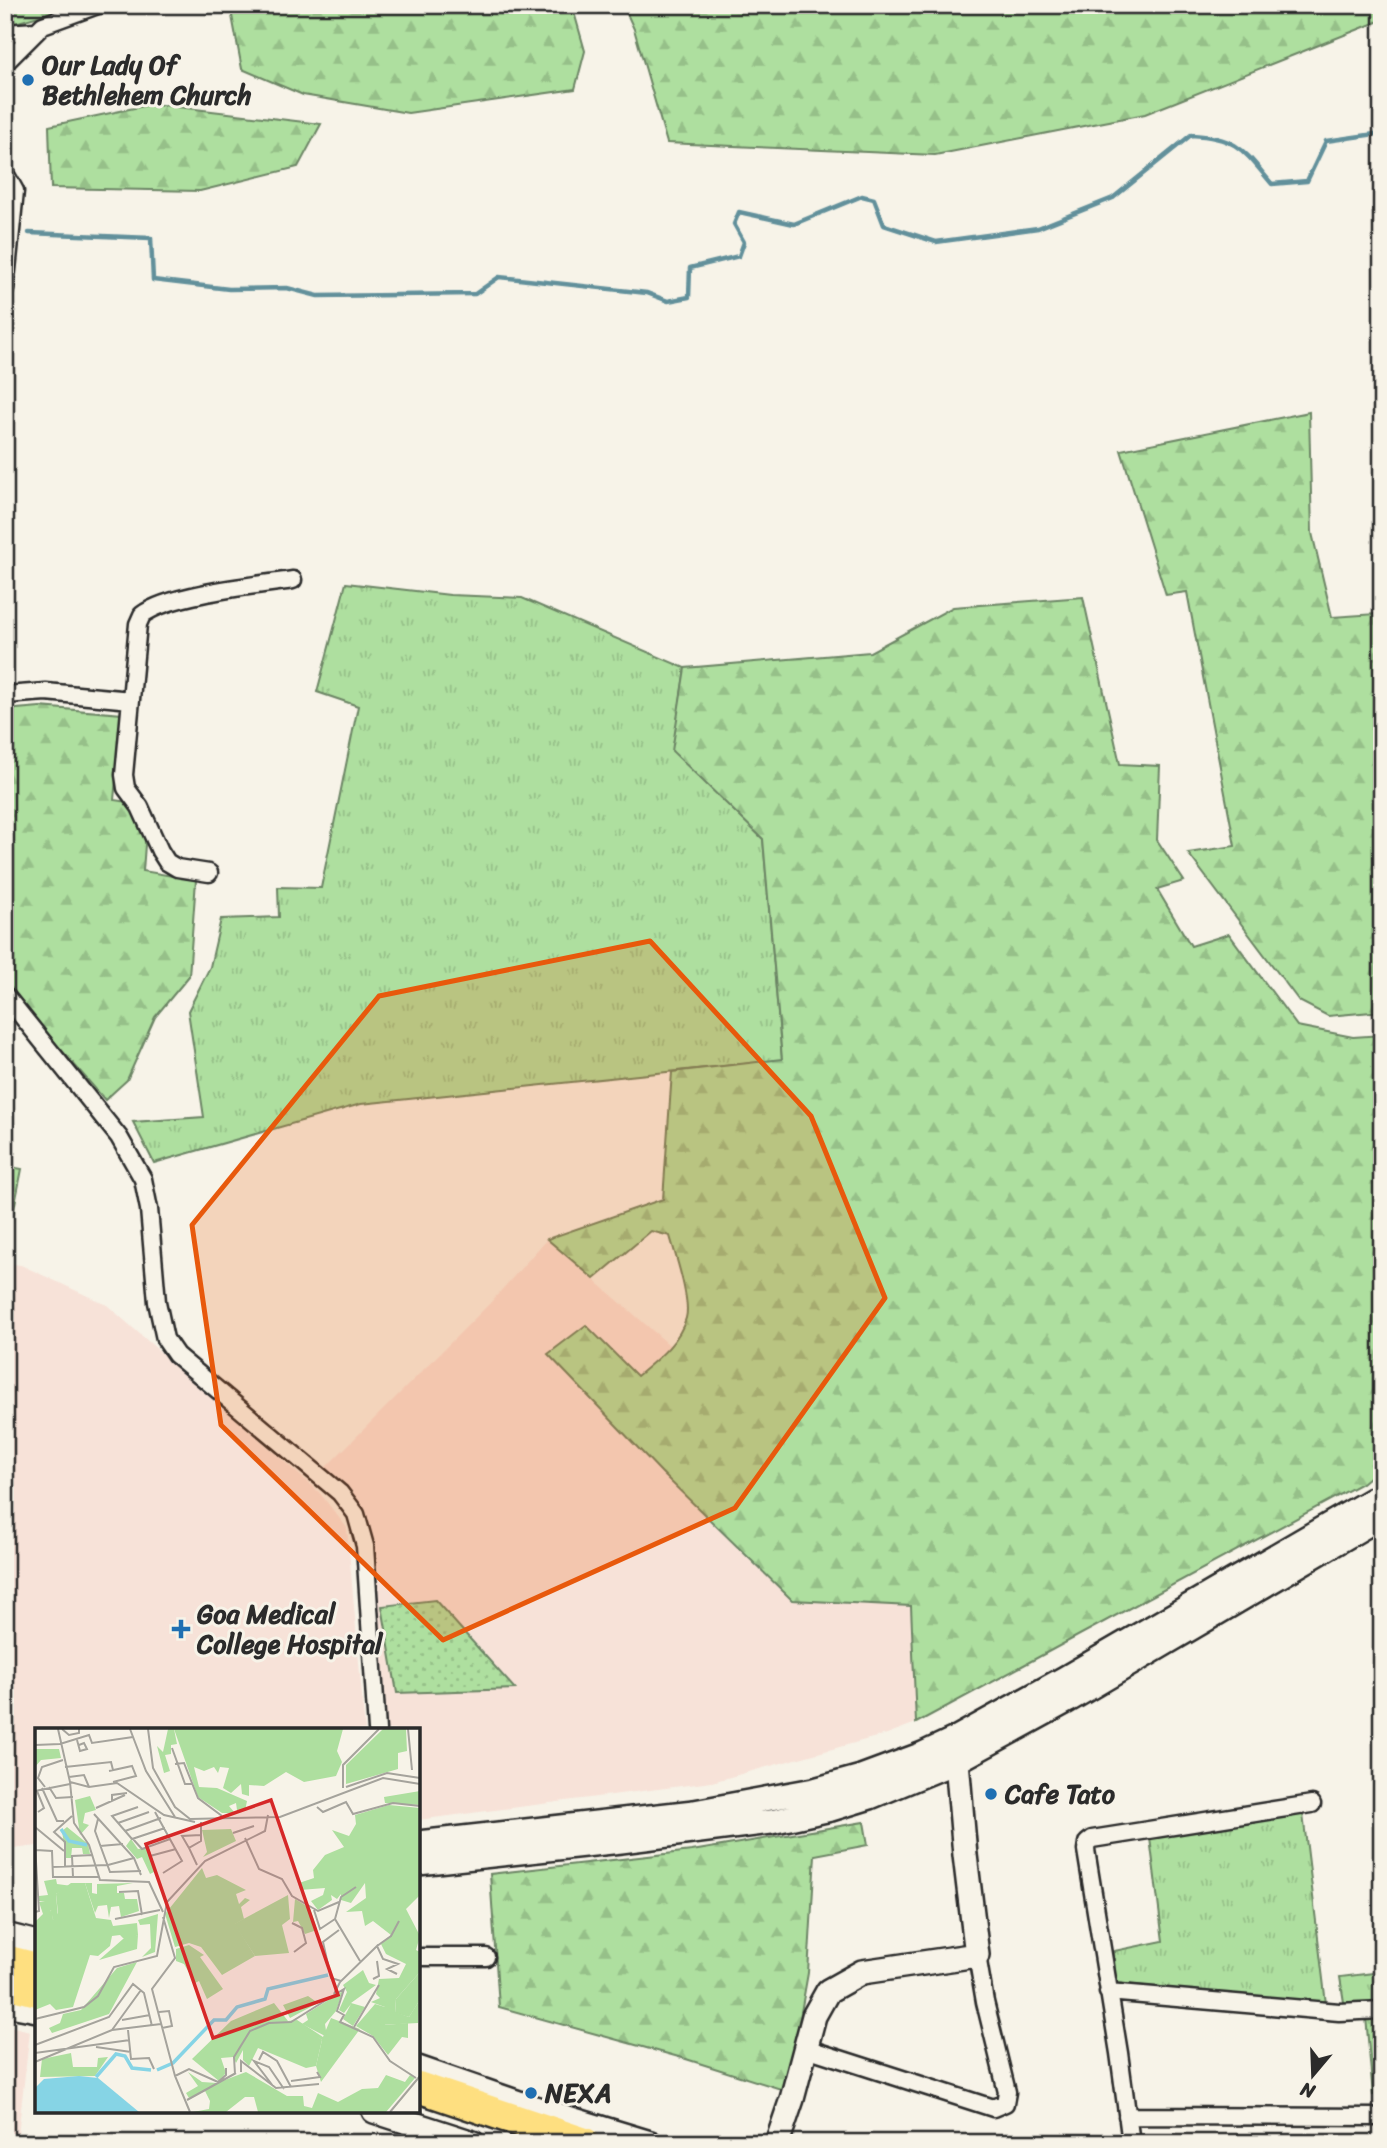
<svg xmlns="http://www.w3.org/2000/svg" width="1387" height="2148" font-family="Sriracha,sans-serif">
<defs>
<pattern id="grass-tufts" width="24" height="20" patternUnits="userSpaceOnUse" patternTransform="scale(1.75)"><rect width="24" height="20" fill="#aedf9f"/><path d="M3 7l-1-3M5 7V3M7 7l1-3M15 17l-1-3M17 17v-4M19 17l1-3" fill="none" stroke="#96c089"/></pattern>
<pattern id="forest-firs" width="22" height="20" patternUnits="userSpaceOnUse" patternTransform="scale(1.75)"><rect width="22" height="20" fill="#aedf9f"/><path d="M5 1l3.5 6h-7zM16 11l3.5 6h-7z" fill="#96c089"/></pattern>
<pattern id="garden-dots" width="8" height="8" patternUnits="userSpaceOnUse" patternTransform="scale(1.75)"><rect width="8" height="8" fill="#aedf9f"/><path d="M2 2h.1M6 6h.1" fill="none" stroke="#96c089" stroke-width="1.8" stroke-linecap="round"/></pattern>
</defs>
<rect width="100%" height="100%" fill="#f7f3e8"/>
<filter id="ink" filterUnits="userSpaceOnUse"><feTurbulence type="fractalNoise" baseFrequency=".0143" numOctaves="2"/><feDisplacementMap in="SourceGraphic" scale="14" xChannelSelector="R" yChannelSelector="G"/><feConvolveMatrix kernelMatrix="1 2 1 2 8 2 1 2 1" color-interpolation-filters="sRGB"/></filter>
<g filter="url(#ink)">
<!-- built -->
<path fill="#f7e2d8" d="M 547,1239 L 689,1362 L 792,1600 L 911,1606 L 916,1723 L 887,1734 L 712,1782 L 418,1820 L 418,1730 L 387,1730 L 375,1542 L 359,1506 L 323,1470 L 490,1303 Z
M 5,1263 L 21,1265 L 107,1305 L 319,1492 L 347,1528 L 365,1730 L 37,1730 L 37,1846 L 5,1850 Z
M 5,2025 L 30,2031 L 17,2143 L 5,2143 Z"/>
<!-- grass -->
<path fill="url(#grass-tufts)" stroke="#6c8565" stroke-width="2" d="M 346,583 L 450,595 L 522,598 L 685,668 L 673,751 L 763,839 L 782,1060 L 361,1104 L 154,1163 L 133,1122 L 204,1117 L 188,1011 L 210,967 L 221,919 L 279,917 L 278,887 L 321,888 L 358,706 L 317,692 Z
M 1303,1814 L 1326,2004 L 1115,1983 L 1114,1951 L 1163,1941 L 1150,1838 Z
M 1382,1972 L 1382,2095 L 1373,2095 L 1366,2017 L 1346,2015 L 1340,1977 Z"/>
<!-- forest -->
<path fill="url(#forest-firs)" stroke="#6c8565" stroke-width="2" d="M 5,5 L 76,5 L 5,26 Z
M 230,5 L 572,5 L 585,51 L 575,89 L 408,113 L 303,95 L 242,69 Z
M 623,5 L 1382,5 L 1382,20 L 1145,114 L 935,155 L 667,143 L 634,29 Z
M 153,104 L 321,124 L 298,167 L 200,191 L 51,188 L 49,126 Z
M 1309,412 L 1312,533 L 1332,617 L 1376,614 L 1382,701 L 1382,1011 L 1328,1016 L 1299,1001 L 1188,853 L 1235,846 L 1187,592 L 1166,595 L 1121,450 Z
M 1083,597 L 1120,764 L 1160,766 L 1157,840 L 1184,881 L 1157,889 L 1191,946 L 1229,934 L 1297,1026 L 1353,1037 L 1382,1035 L 1382,1466 L 1362,1483 L 916,1723 L 911,1606 L 792,1600 L 663,1474 L 548,1354 L 586,1325 L 637,1376 C 656,1360 679,1343 686,1318 C 691,1301 675,1254 670,1236 L 651,1231 L 594,1279 L 547,1239 L 663,1199 L 672,1072 L 782,1059 L 763,839 L 672,751 L 685,668 L 870,652 L 953,607 Z
M 40,707 L 122,714 L 114,800 L 148,805 L 143,871 L 196,880 L 189,976 L 155,1017 L 127,1080 L 105,1100 L 5,985 L 5,710 Z
M 5,1166 L 22,1169 L 8,1239 L 5,1238 Z
M 864,1822 L 868,1845 L 815,1855 L 808,1973 L 787,2091 L 686,2059 L 499,2007 L 490,1874 L 692,1851 Z"/>
<!-- garden -->
<path fill="url(#garden-dots)" stroke="#6c8565" stroke-width="2" d="M 435,1600 L 515,1689 L 397,1693 L 382,1606 Z"/>
<g fill="none" stroke-linecap="round" stroke-linejoin="round">
<!-- stream -->
<path stroke="#62909b" stroke-width="4.5" d="M 29,233 L 151,238 L 153,280 L 229,289 L 287,288 L 318,296 L 475,294 L 499,277 L 647,293 L 668,301 L 689,297 L 690,268 L 739,256 L 744,242 L 734,224 L 739,212 L 794,224 L 862,196 L 874,199 L 884,225 L 936,242 L 1038,228 L 1113,198 L 1191,135 C 1238,137 1244,151 1272,184 L 1307,181 L 1326,141 L 1382,133"/>
<defs>
<path id="street" d="M 5,33 L 36,31
M 5,63 L 43,25 L 98,5
M 5,173 L 15,191 L 5,290
M 5,695 L 46,692 L 131,700
M 209,873 L 177,868 L 167,862 L 160,851 L 140,807 L 126,788 L 124,775 L 138,624 L 142,615 C 168,594 258,585 293,580
M 5,995 L 119,1137 L 143,1179 L 149,1209 L 157,1302 L 165,1339 L 176,1355 L 340,1493 L 356,1514 L 365,1546 L 377,1730
M 418,1957 L 486,1957
M 1108,1992 L 1339,2012 L 1382,2010
M 806,2048 L 993,2108 L 1005,2103 L 1007,2092 L 985,2002 L 977,1955
M 1127,2116 L 1382,2117
M 1131,2143 L 1119,2053 L 1086,1850 L 1087,1843 L 1092,1839 L 1312,1804"/>
<path id="secondary" d="M 418,1843 L 694,1812 L 814,1790 L 861,1777 L 923,1754 L 953,1740 L 1065,1678 L 1382,1494
M 418,1863 L 621,1841 L 771,1822 L 831,1809 L 870,1797 L 957,1761 L 1067,1701 L 1382,1516
M 5,1935 L 37,1943
M 5,2004 L 37,2010
M 418,2068 L 525,2105 L 650,2143
M 374,2111 L 473,2143
M 777,2143 L 792,2099 L 814,2016 L 828,1991 L 862,1972 L 977,1955 L 965,1855 L 957,1761"/>
<path id="highway" d="M 5,1960 L 37,1968
M 5,1983 L 37,1991
M 418,2087 L 585,2143"/>
</defs>
<!-- street casing -->
<use href="#street" stroke="#2b2b2b" stroke-width="21"/>
<!-- secondary casing -->
<use href="#secondary" stroke="#2b2b2b" stroke-width="28"/>
<!-- highway casing -->
<use href="#highway" stroke="#2b2b2b" stroke-width="35"/>
<!-- street -->
<use href="#street" stroke="#f7f3e8" stroke-width="16"/>
<!-- secondary -->
<use href="#secondary" stroke="#f7f3e8" stroke-width="23"/>
<!-- highway -->
<use href="#highway" stroke="#fedf80" stroke-width="30"/>
</g>
</g>
<!-- marked area -->
<path fill="#e8590c" fill-opacity="0.2" stroke="#e8590c" stroke-width="5" stroke-linejoin="round" d="M 650,941 L 811,1116 L 885,1298 L 735,1508 L 443,1640 L 221,1425 L 192,1225 L 379,996 Z"/>
<!-- markers -->
<g fill="#1f6fb2" stroke="#f7f3e8" stroke-width="2.5">
<circle cx="28" cy="80" r="7"/>
<path d="M177.5 1618.5h7v7h7v7h-7v7h-7v-7h-7v-7h7z"/>
<circle cx="991" cy="1794" r="7"/>
<circle cx="531" cy="2093" r="7"/>
</g>
<g text-anchor="middle" dominant-baseline="central" stroke-width="6" stroke-linejoin="round" paint-order="stroke">
<!-- poi labels -->
<g font-size="26" font-weight="bold" fill="#2b2b2b" stroke="#f7f3e8" text-anchor="start">
<text x="42" y="65">Our Lady Of<tspan x="42" dy="30">Bethlehem Church</tspan></text>
<text x="197" y="1614">Goa Medical<tspan x="197" dy="30">College Hospital</tspan></text>
<text x="1005" y="1794">Cafe Tato</text>
<text x="545" y="2093">NEXA</text>
</g>
</g>
<!-- overview -->
<g transform="translate(35 1728)">
<rect width="385" height="385" fill="#f7f3e8"/>
<path d="M 133,1 L 139,1 L 142,16 L 136,17 L 136,26 L 130,27 L 135,43 L 129,45 L 122,18 L 128,24 ZM 96,111 L 103,121 L 114,120 L 121,143 L 115,146 L 107,129 L 102,131 L 91,118 ZM 36,155 L 50,155 L 61,190 L 76,192 L 78,198 L 102,195 L 103,207 L 91,213 L 85,207 L 77,208 L 75,218 L 63,228 L 55,227 L 38,279 L 21,282 L 15,276 L 0,282 L 0,194 L 17,182 L 18,192 L 23,185 L 21,166 ZM 253,167 L 255,191 L 247,197 L 254,225 L 220,228 L 199,196 ZM 385,244 L 384,273 L 378,283 L 374,289 L 360,285 L 361,271 ZM 340,276 L 350,279 L 350,297 L 373,295 L 373,310 L 367,309 L 353,327 L 338,308 L 321,298 ZM 296,290 L 325,301 L 286,354 L 281,338 L 287,312 L 269,301 L 262,292 L 288,309 Z" fill="#aedf9f"/>
<path d="M 139,1 L 308,1 L 302,23 L 307,34 L 301,48 L 269,54 L 251,44 L 229,58 L 214,57 L 214,68 L 207,66 L 206,56 L 196,65 L 188,60 L 194,40 L 185,39 L 183,45 L 179,39 L 169,43 L 159,39 L 164,59 L 182,60 L 212,73 L 210,83 L 202,82 L 201,75 L 194,78 L 200,85 L 187,85 L 163,69 ZM 385,63 L 385,77 L 350,75 L 349,69 ZM 55,68 L 61,82 L 50,85 L 48,95 L 54,97 L 45,107 L 40,72 ZM 354,77 L 385,80 L 385,167 L 371,181 L 385,208 L 381,222 L 385,224 L 385,244 L 361,271 L 360,284 L 374,289 L 384,273 L 383,295 L 346,297 L 343,293 L 350,279 L 336,274 L 345,270 L 341,266 L 344,251 L 364,250 L 371,236 L 351,226 L 346,216 L 356,207 L 338,193 L 330,198 L 327,183 L 311,184 L 331,170 L 330,155 L 316,175 L 306,172 L 306,166 L 302,171 L 296,167 L 297,172 L 283,182 L 276,173 L 288,167 L 290,160 L 265,162 L 264,155 L 279,150 L 278,142 L 290,127 L 309,119 L 297,102 L 314,108 L 321,96 L 320,87 ZM 32,99 L 53,116 L 55,126 L 48,126 L 47,120 L 37,120 L 36,130 L 31,130 L 27,103 ZM 196,101 L 201,113 L 168,129 L 172,124 L 167,102 ZM 167,140 L 171,150 L 182,147 L 211,162 L 201,166 L 204,176 L 210,170 L 215,172 L 206,179 L 209,191 L 200,196 L 220,228 L 187,247 L 166,219 L 154,215 L 140,219 L 130,186 ZM 21,151 L 22,156 L 37,158 L 21,166 L 23,190 L 18,192 L 16,182 L 13,189 L 0,194 L 8,186 L 4,174 L 10,173 L 4,173 L 4,168 L 13,167 L 9,153 ZM 50,155 L 57,155 L 57,165 L 62,166 L 62,156 L 98,155 L 82,158 L 82,165 L 89,165 L 90,171 L 102,171 L 104,183 L 86,189 L 84,178 L 76,179 L 74,190 L 72,177 L 63,178 L 60,185 ZM 260,171 L 275,180 L 282,202 L 270,206 L 263,193 L 258,194 ZM 123,186 L 120,224 L 107,229 L 116,220 L 115,196 L 105,197 L 103,192 ZM 103,207 L 102,221 L 64,232 L 88,211 ZM 154,217 L 169,227 L 165,229 L 188,261 L 172,271 L 164,253 L 160,255 L 149,236 L 141,233 L 141,221 ZM 102,234 L 74,286 L 17,305 L 14,300 L 25,295 L 28,286 L 46,282 L 82,240 ZM 328,242 L 334,255 L 341,257 L 316,275 L 330,279 L 318,298 L 308,291 L 316,276 L 309,285 L 304,282 L 312,264 L 308,257 ZM 308,263 L 301,283 L 290,296 L 292,309 L 267,296 L 273,292 L 271,286 ZM 273,268 L 283,275 L 255,290 L 248,277 ZM 239,275 L 253,293 L 262,292 L 287,312 L 281,338 L 271,340 L 223,320 L 214,338 L 208,332 L 208,322 L 201,335 L 198,329 L 186,330 L 191,345 L 184,353 L 157,331 L 196,293 ZM 36,325 L 38,339 L 62,339 L 63,330 L 73,329 L 60,348 L 5,349 L 7,331 ZM 153,344 L 167,354 L 182,355 L 211,344 L 252,368 L 268,368 L 269,378 L 277,380 L 283,365 L 303,374 L 327,361 L 343,360 L 351,347 L 370,354 L 375,347 L 380,350 L 351,384 L 223,384 L 219,369 L 210,369 L 191,384 L 158,384 L 174,381 L 175,373 L 170,363 L 154,370 L 151,365 L 163,358 Z" fill="#aedf9f"/>
<path d="M 0,21 L 24,21 L 26,30 L 6,32 L 0,39 Z" fill="#aedf9f"/>
<path d="M 348,1 L 371,1 L 372,23 L 363,25 L 363,41 L 311,56 L 311,37 Z" fill="#aedf9f"/>
<path d="M 44,348 L 63,350 L 104,384 L 0,384 L 0,360 L 9,351 Z" fill="#86d4e5"/>
<path fill="none" stroke="#86d4e5" stroke-width="3.5" d="M 26,101 L 34,113 L 52,117M 122,342 L 138,335 L 179,292 L 191,292 L 202,279 L 230,271 L 233,261 L 293,247M 61,349 L 81,326 L 90,328 L 97,340 L 116,342"/>
<path fill="none" stroke="#a5a39c" stroke-width="2" d="M 23,1 L 35,54 L 54,59 L 82,55 L 129,87 L 160,94M 27,1 L 34,7 L 44,5 L 44,1M 95,1 L 111,43 L 140,89M 113,1 L 118,40 L 140,79 L 155,91 L 245,89 L 348,50 L 385,56M 373,1 L 377,42M 42,12 L 45,23 L 52,21 L 49,15 L 44,17M 0,17 L 25,16 L 54,7 L 57,15 L 98,9M 137,20 L 150,56 L 158,56M 140,36 L 149,35 L 163,70 L 187,88M 30,39 L 76,34 L 78,42M 74,43 L 97,38 L 101,48 L 78,54M 34,49 L 49,47 L 54,59M 35,54 L 39,95 L 54,117 L 65,152 L 114,154 L 128,184M 10,59 L 3,50 L 7,39 L 28,32M 14,59 L 21,70 L 38,69M 311,59 L 352,45 L 385,50M 7,60 L 22,93 L 29,93M 308,60 L 308,37 L 344,1M 0,63 L 35,56M 2,63 L 9,80 L 3,84M 77,73 L 77,67 L 92,65M 103,79 L 77,88 L 97,111 L 130,100M 282,79 L 288,84 L 311,74 L 318,86 L 358,75 L 385,78M 61,80 L 90,67M 120,84 L 147,133 L 128,145M 59,86 L 99,130 L 106,147M 63,91 L 60,103 L 75,144 L 106,143M 83,95 L 114,84M 0,99 L 29,123M 90,103 L 126,90M 198,105 L 219,98M 210,110 L 224,141 L 247,151 L 257,168 L 283,183 L 304,174M 98,111 L 107,121 L 135,111M 0,117 L 4,183 L 0,184M 65,118 L 88,116M 154,120 L 147,108 L 166,107M 1,122 L 17,123 L 18,149 L 64,149M 115,128 L 141,121M 162,137 L 154,120 L 166,113 L 166,94M 17,139 L 73,137 L 99,130M 30,139 L 30,114 L 19,104 L 37,88M 38,149 L 37,128 L 58,127M 321,159 L 306,169 L 300,191 L 325,233M 84,164 L 103,163 L 107,187M 279,182 L 285,201 L 300,191M 128,189 L 140,230 L 117,261 L 140,348 L 155,384M 80,191 L 125,182M 257,195 L 267,200 L 271,215 L 259,224M 304,202 L 288,214 L 296,250 L 306,253M 342,218 L 356,208 L 364,193M 338,251 L 344,248 L 342,233M 299,266 L 305,254 L 342,218 L 348,231 L 363,236 L 352,241 L 362,246M 124,284 L 134,283 L 137,298 L 127,300M 0,291 L 49,279 L 63,268 L 79,239 L 122,228 L 132,174 L 170,133 L 230,103 L 233,87M 87,292 L 115,287M 319,299 L 344,257M 77,302 L 106,262M 93,302 L 96,331 L 114,330 L 119,341M 0,317 L 74,289 L 98,256 L 109,265 L 117,298M 61,319 L 96,324M 0,325 L 95,312M 224,332 L 228,324 L 242,333 L 256,359M 0,334 L 77,302 L 126,296M 206,344 L 206,333 L 241,360 L 284,356M 200,346 L 199,329 L 215,303 L 234,295 L 256,294 L 309,261 L 302,283 L 309,287 L 305,294 L 338,309 L 355,333 L 381,350M 140,348 L 154,341 L 183,354 L 191,347 L 191,340M 256,353 L 285,349 L 282,344M 238,358 L 219,333 L 234,339 L 249,361M 152,372 L 201,345M 355,384 L 385,348"/>
<path fill="#d62828" fill-opacity="0.15" stroke="#d62828" stroke-width="3.5" d="M 236,72 L 303,267 L 178,310 L 111,116 Z"/>
<rect width="385" height="385" fill="none" stroke="#2b2b2b" stroke-width="3.5"/>
</g>
<!-- margin -->
<rect width="1387" height="2148" fill="none" stroke="#f7f3e8" stroke-width="28"/>
<rect x="14" y="14" width="1359" height="2120" fill="none" stroke="#2b2b2b" stroke-width="2.5" filter="url(#ink)"/>
<!-- north arrow -->
<g transform="translate(1313 2075) rotate(199)" stroke="#f7f3e8" stroke-width="5" paint-order="stroke">
<path d="M0-5L12 26L0 18L-12 26Z" fill="#2b2b2b"/>
<text y="-10" font-size="19" font-weight="bold" text-anchor="middle" fill="#2b2b2b">N</text>
</g>
</svg>
